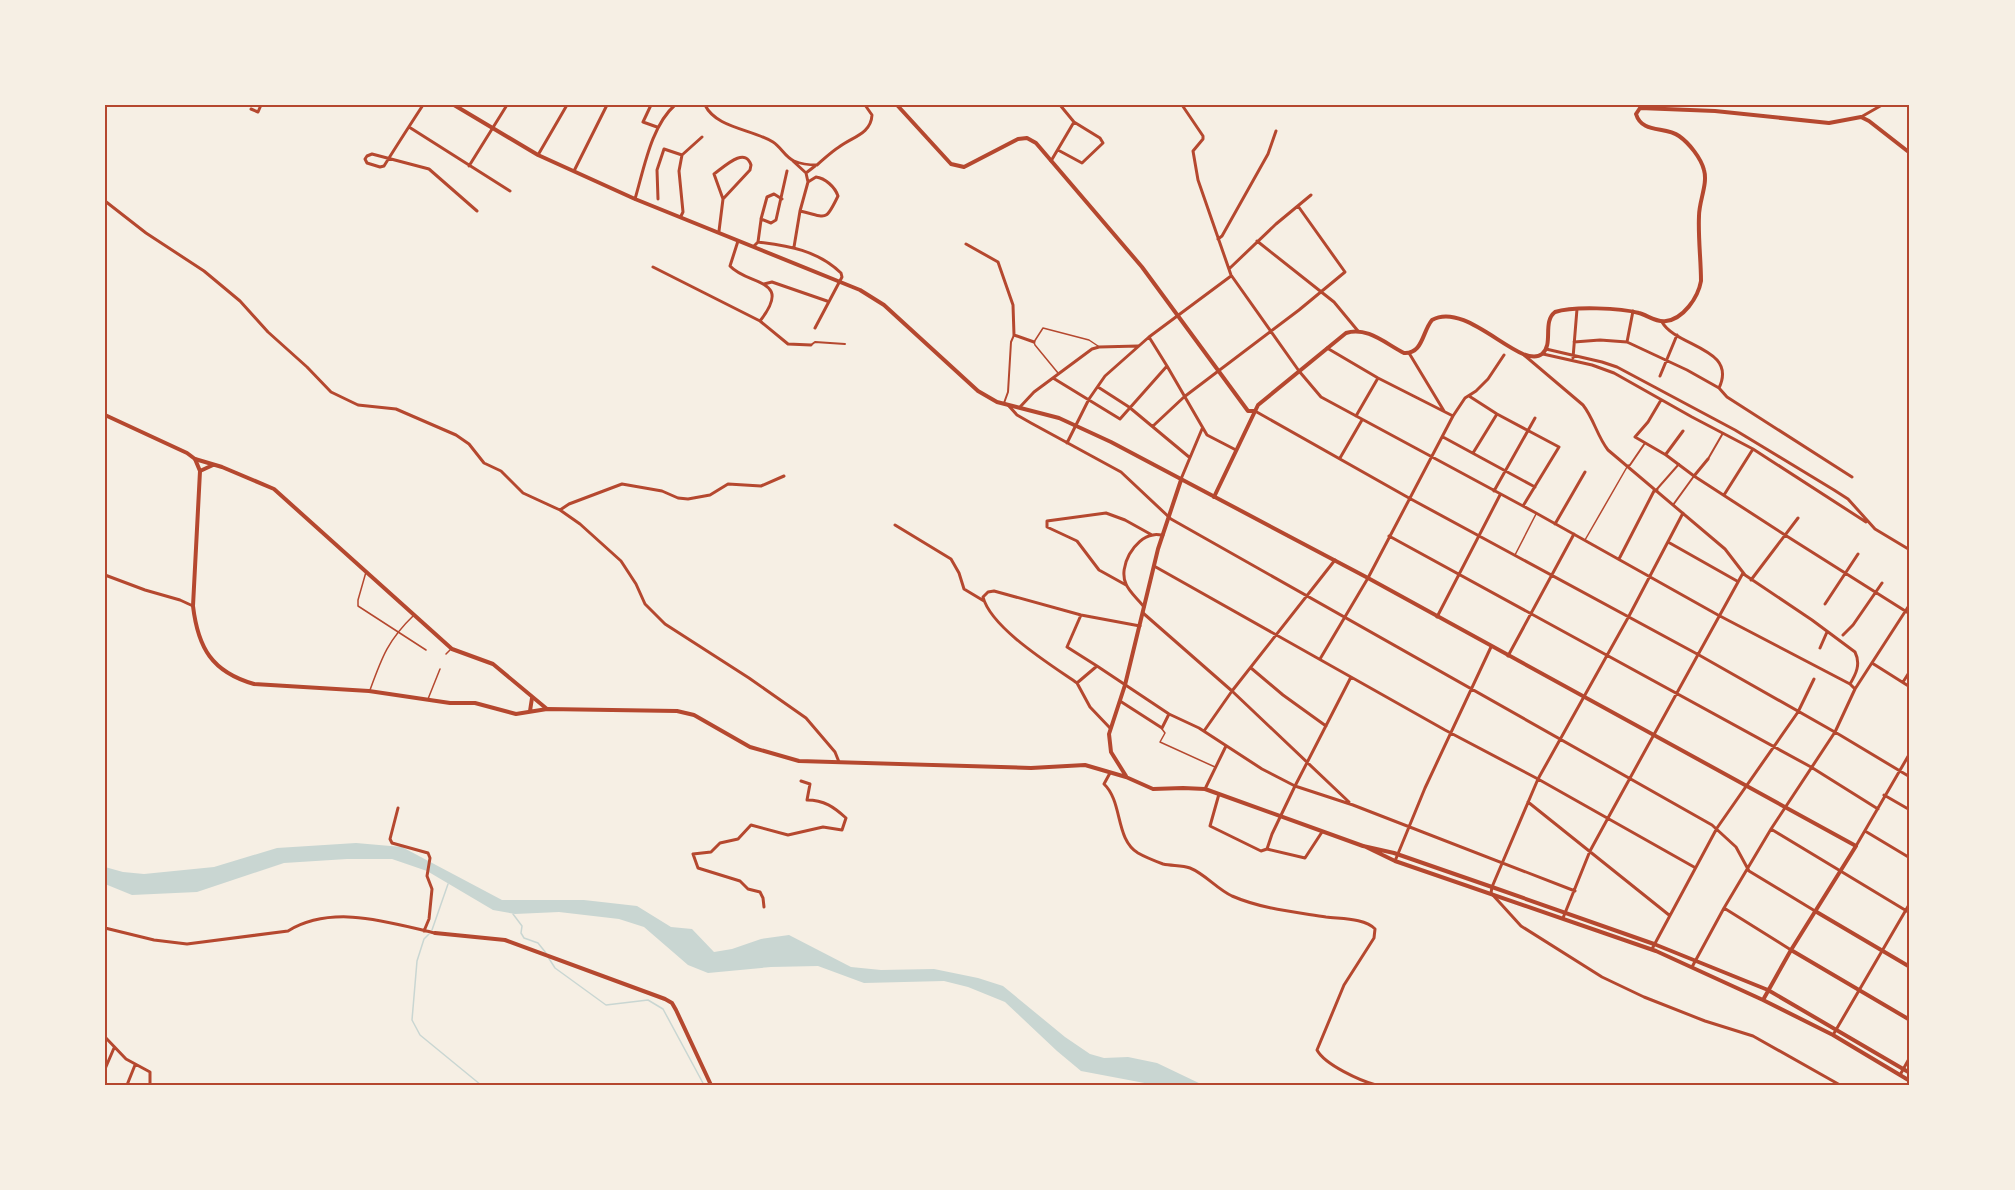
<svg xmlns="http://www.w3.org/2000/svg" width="2015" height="1190" font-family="'Noto Sans',sans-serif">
<rect width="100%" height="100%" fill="#f6efe4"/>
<!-- water -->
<path fill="#c9d6d2" d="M 356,843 L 402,847 L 502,900 L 584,900 L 637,906 L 671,927 L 692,929 L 714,952 L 732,949 L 761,939 L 789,935 L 851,967 L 881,970 L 934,969 L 978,978 L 1003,986 L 1065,1037 L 1090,1054 L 1104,1058 L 1128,1057 L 1157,1063 L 1203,1085 L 1155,1085 L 1081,1071 L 1057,1051 L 1005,1002 L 968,987 L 944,981 L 864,983 L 818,966 L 771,967 L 708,973 L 688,965 L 644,927 L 619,919 L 559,912 L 515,914 L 493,910 L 427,871 L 392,859 L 347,859 L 284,863 L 197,892 L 132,895 L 105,884 L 105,867 L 123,872 L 144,874 L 214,867 L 277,848 Z"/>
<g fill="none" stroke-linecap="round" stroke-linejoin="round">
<!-- stream -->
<path stroke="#c9d6d2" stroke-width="1.5" d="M 513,914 L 522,926 L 521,933 L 524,938 L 538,943 L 546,953
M 432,930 L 448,884
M 429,934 L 424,939 L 417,961 L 412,1020 L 420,1035 L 481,1085
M 548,957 L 555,968 L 606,1005 L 648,1000 L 663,1009 L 704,1085"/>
<!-- service -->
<path stroke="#b5482f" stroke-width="1.5" d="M 1058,373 L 1035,345 L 1034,342 L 1043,328 L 1089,340 L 1098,346
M 1585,540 L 1627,467
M 1515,555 L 1536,514
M 366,572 L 358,600 L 358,606 L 426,650
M 446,654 L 451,649
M 370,690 C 382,657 388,640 414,615
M 428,699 L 440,669
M 1162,729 L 1165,733 L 1160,742 L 1215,767"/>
<!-- pedestrian -->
<path stroke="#b5482f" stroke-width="2" d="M 811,345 L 815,342 L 845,344
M 1004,403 L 1008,392 L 1011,342 L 1014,335
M 1708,459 L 1723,433
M 1627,466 L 1630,465 L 1645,443
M 1657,489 L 1679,464
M 1673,505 L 1694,476"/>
<!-- minor -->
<path stroke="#b5482f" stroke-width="3" d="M 423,105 C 410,125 397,145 384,166 L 380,167 L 367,163 L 365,159 L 367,156 L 372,154 L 429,169 L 477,211
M 651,105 L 643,122 L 657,127
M 705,105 C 716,128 752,129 773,142 C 781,147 785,157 794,161 C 801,164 809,165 817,165 C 824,159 831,152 839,147 C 852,137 871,134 872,115 L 865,105
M 1182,105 L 1203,136 L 1203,139 L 1193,151 L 1198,180 L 1231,275 L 1299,371 L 1321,397 L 1536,513 L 1718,615 L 1850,684 L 1855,689
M 251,109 L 258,112 L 261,105
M 1861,117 L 1882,105
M 409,127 L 510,191
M 1058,150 L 1082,163 L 1103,143 L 1100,138 L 1074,122 L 1060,105
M 538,155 L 567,105
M 793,161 L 806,173 L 815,166
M 1051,161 L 1074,122
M 469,166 L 507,105
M 574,171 L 607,105
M 635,199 C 644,169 651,126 675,105
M 658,199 L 657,170 L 664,149 L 682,155
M 782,199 L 774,194 L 767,197 L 761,219 L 771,223 L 776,220 L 787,171
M 105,201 L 146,233 L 204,271 L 240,301 L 268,332 L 307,367 L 331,392 L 358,405 L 396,409 L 456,435 L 469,444 L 484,463 L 501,471 L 523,493 L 560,510 L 580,524 L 621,561 L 636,584 L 645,604 L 665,624 L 749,678 L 806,718 L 835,752 L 839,762
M 800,211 C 827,217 825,223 838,196 C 835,187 825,178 816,177 L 808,182
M 681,216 L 683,212 L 679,171 L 682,155 L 702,137
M 719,231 L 723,199 L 714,174 C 724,167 745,146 751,165 L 750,170 L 723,199
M 1218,239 L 1222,236 L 1268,154 L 1276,131
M 738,241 L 730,266 C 748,286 794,278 760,321
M 1257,241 L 1334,302 L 1358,331
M 758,242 L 761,220
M 966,244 L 998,262 L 1013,305 L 1014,335 L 1034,342
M 754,246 L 758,242 C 789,246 817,250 841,273 L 842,277 L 815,328
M 794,247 L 800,211 L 808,182 L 806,173
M 653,267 L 760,321 L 788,344 L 811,345
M 1230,268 L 1276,224 L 1311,195
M 764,284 L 772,282 L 827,301
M 1662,322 C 1676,347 1738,348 1719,388
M 1574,342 L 1600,340 L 1627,342 L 1687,370 L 1719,388 L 1727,397 L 1852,477
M 1627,342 L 1633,311
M 1327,348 L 1378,378 L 1453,416
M 1546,349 L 1602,362 L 1617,367 L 1735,430 L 1834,490 L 1848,499 L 1875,529 L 1910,550
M 1409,353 L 1444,411
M 1543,354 L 1592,365 L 1614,373 L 1692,417 L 1753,449 L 1866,522
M 1524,355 L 1583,405 C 1594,419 1597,436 1608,450 L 1725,549 L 1745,575 L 1812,620 L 1855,652 C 1861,664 1856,674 1850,684
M 1573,358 L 1577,309
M 1167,366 L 1207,435 L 1236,450
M 1660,376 L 1677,335
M 1053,378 L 1120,419 L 1167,366 L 1149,337
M 1098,387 L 1129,407 L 1189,457
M 1469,396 L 1497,414 L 1559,447 L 1523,506
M 1661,400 L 1648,422 L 1635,437 L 1666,455 L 1694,476 L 1785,535 L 1910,614
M 1008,405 L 1017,415 L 1031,423 L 1121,472 L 1171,519 L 1712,825 L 1736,847 L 1749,871 L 1815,911
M 1020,407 L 1034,392 L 1092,349 L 1099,347 L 1138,346
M 1255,411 L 1409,498 L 1699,655 L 1840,735 L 1910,777
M 1356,416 L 1378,378
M 1153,426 L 1184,397 L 1299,310 L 1345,272 L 1298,206
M 1443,437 L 1535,487
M 1067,443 L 1089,399 L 1105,376 L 1149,337 L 1231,276
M 1473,453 L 1497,414
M 1666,454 L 1683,431
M 1340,458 L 1362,420
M 1694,476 L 1708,459
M 1181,479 L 1202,429
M 1494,491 L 1535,418
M 1724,495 L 1753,449
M 560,510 L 569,504 L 622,484 L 662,491 L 678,498 L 688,499 L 710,495 L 728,484 L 761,486 L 784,476
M 1683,513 L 1629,616 L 1538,779 L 1492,887 L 1491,893 L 1521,926 L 1602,977 L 1644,997 L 1705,1021 L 1753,1036 L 1840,1085
M 1555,524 L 1585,472
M 895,525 L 951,559 L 959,573 L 964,589 L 984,601
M 1389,536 L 1811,767 L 1878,809
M 1668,542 L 1737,581
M 1619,559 L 1654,491 L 1657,490
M 1154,566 L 1445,730 L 1538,779 L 1694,867
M 105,575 L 145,590 L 180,600 L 193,606
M 1751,580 L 1798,518
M 1126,585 L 1099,570 L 1077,541 L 1047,527 L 1047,521 L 1106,513 L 1125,520 L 1152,535
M 1825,604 L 1858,554
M 1144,607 C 1139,600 1129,592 1126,584 C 1118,567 1134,538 1153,535 C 1156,534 1159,535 1163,535
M 1143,613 L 1232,691 L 1349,802
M 1081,615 L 1067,647 L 1097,666
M 1437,617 L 1500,495
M 1140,626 L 1081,615 L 994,591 L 988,592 L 983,597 C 991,628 1051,665 1077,683 L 1097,666 L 1169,714 L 1199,728 L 1262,769 L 1295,786 L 1353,805 L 1575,891
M 1843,635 L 1853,625 L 1882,583
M 1820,648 L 1827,632
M 1508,656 L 1574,534
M 1320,659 L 1368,578 L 1453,416 L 1465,398 L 1476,391 L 1488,379 L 1504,355
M 1872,663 L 1910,687
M 1251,668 L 1283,695 L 1326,726
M 1903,682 L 1910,671
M 1077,683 L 1090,707 L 1110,728
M 1120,701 L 1162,728 L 1169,714
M 1204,731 L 1232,691 L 1335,560
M 1110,773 L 1104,784 C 1123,802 1115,839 1138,853 C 1145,857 1155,861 1163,864 C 1172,866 1182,865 1190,868 C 1205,874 1217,889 1232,896 C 1262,909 1295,912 1326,917 C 1341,919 1365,918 1375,929 L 1374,938 L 1344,985 L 1317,1050 C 1325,1065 1361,1081 1376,1085
M 1205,789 L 1226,746
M 1219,794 L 1210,826 L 1261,851 L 1267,849 L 1272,834 L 1295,786 L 1351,677
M 1884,795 L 1910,810
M 1528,802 L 1669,915
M 398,808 L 390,839 L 392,843 L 428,853 L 430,858 L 427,876 L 432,889 L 429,919 L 424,931
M 1771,829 L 1910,913
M 1865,831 L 1910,858
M 1856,846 L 1910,753
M 1267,849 L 1305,858 L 1322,832
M 1395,861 L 1425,788 L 1491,647
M 764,907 L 763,898 L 760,892 L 748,889 L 740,881 L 698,868 L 693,854 L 711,852 L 720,843 L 738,839 L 751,825 L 788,835 L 823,827 L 842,830 L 846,818 C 834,807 824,800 807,800 L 810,784 L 801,781
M 1724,908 L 1791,950
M 1563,918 L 1590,851 L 1608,818 L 1743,573
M 105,928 L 154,940 L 187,944 L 288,931 C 332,904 388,922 435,933
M 1652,949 L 1717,828 L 1798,712 L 1814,679
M 1692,967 L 1724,908 L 1771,829 L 1835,732 L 1855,689 L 1910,604
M 1833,1035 L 1910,903
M 105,1037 L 126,1059 L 150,1072 L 150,1085
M 105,1069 L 114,1048
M 1900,1075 L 1910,1057
M 127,1085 L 135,1065"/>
<!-- tertiary -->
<path stroke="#b5482f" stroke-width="4" d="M 897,105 L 951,164 L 964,167 L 1018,139 L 1027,138 L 1036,143 L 1142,267 L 1248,411 L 1255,411
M 195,459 L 222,467 L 274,489 L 452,649 L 493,664 L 547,709
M 200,471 L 213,465
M 1214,497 L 1258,405 L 1346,333 C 1367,326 1386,344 1404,353 C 1423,354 1422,332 1432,320 C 1467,300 1521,371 1542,354 C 1554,344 1542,322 1555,312 C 1573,306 1621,308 1639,313 C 1647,315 1657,323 1666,321 C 1683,319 1698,298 1701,281 C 1701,260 1698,238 1699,216 C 1699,201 1708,184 1704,170 C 1701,158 1689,143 1679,136 C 1665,126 1642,134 1636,114 L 1640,108 L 1715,111 L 1829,123 L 1861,117 L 1869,121 L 1910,153
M 1815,911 L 1910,967
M 435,933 L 505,940 L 665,999 L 672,1003 L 676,1010 L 711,1085"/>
<!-- secondary -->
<path stroke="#b5482f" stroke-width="4" d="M 454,105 L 538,155 L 635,199 L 860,290 L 884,305 L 978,391 L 997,402 L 1059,418 L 1111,442 L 1368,578 L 1856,846 L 1791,950 L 1763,1000
M 105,415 L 187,453 L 195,459 L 200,471 L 193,606 C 198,648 212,672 254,684 L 369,691 L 450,703 L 475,703 L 516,714 L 547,709 L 677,711 L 694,715 L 750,747 L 799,761 L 1031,768 L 1085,765 L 1126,777 L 1153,789 L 1183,788 L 1205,789 L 1363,846 L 1394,853 L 1492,887 L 1654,944 L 1768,990 L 1910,1073
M 530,711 L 532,698
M 1126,776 L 1111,752 L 1109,734 L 1125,685 L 1158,549 L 1181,480
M 1364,846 L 1395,861 L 1656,951 L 1763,1000 L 1833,1035 L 1910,1081
M 1791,950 L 1910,1020"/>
</g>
<!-- border -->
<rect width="2015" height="1190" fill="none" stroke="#f6efe4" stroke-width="213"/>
<rect x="106" y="106" width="1802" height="978" fill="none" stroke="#b5482f" stroke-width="2"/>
</svg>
